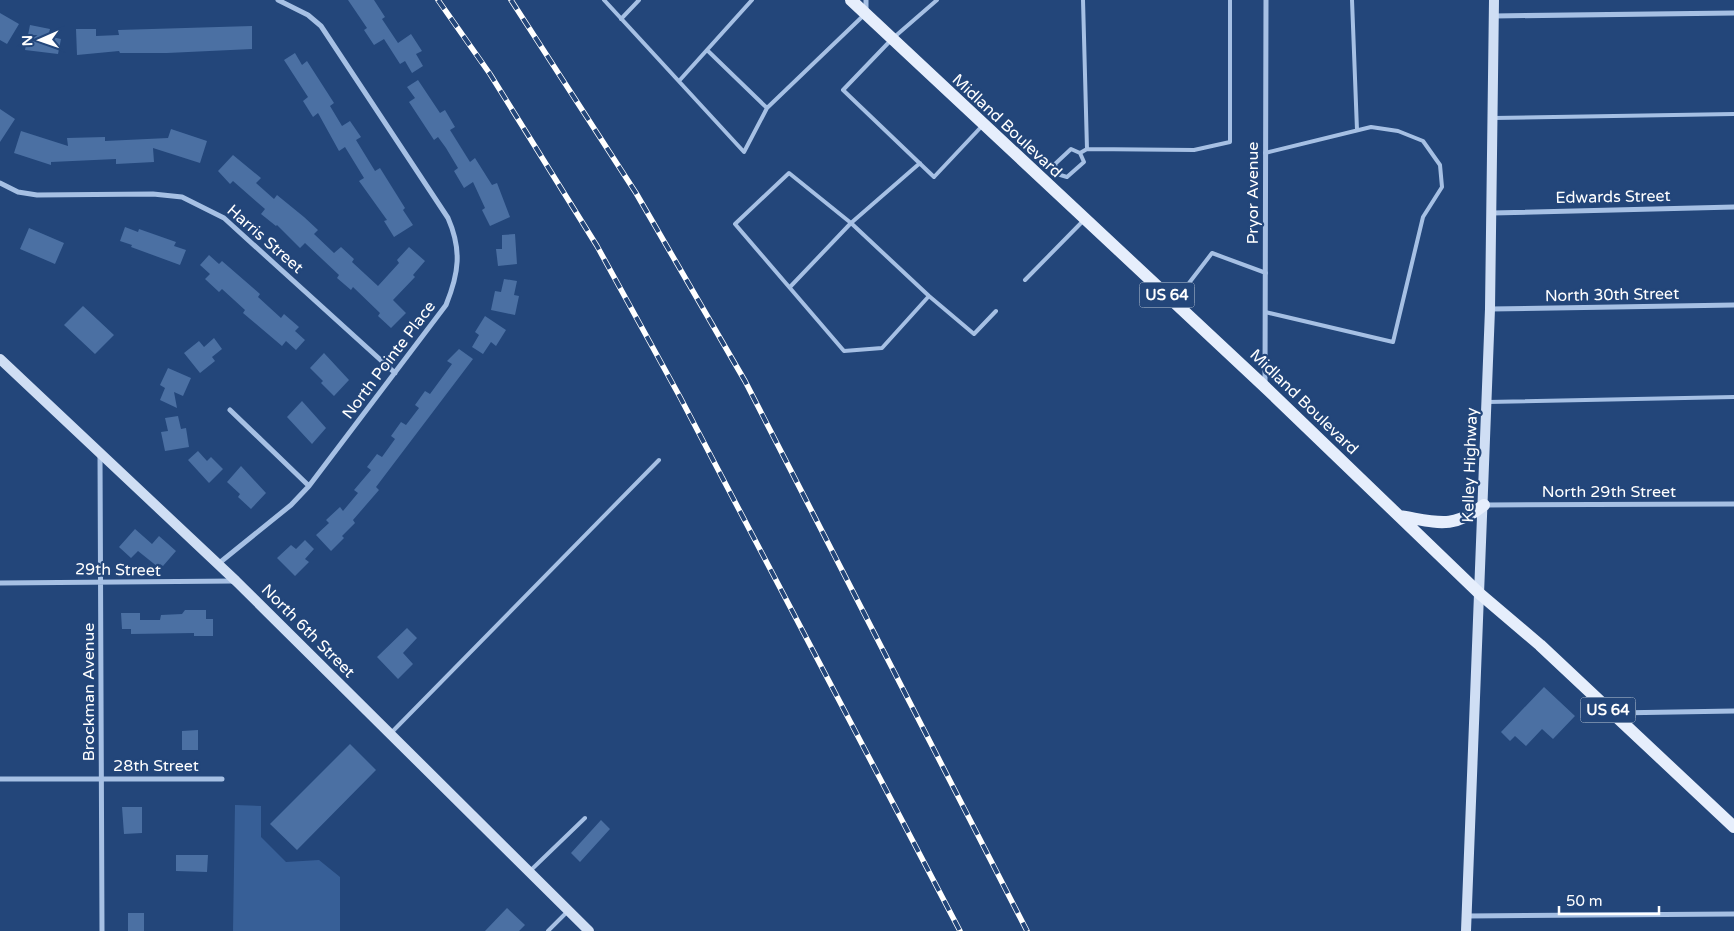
<svg xmlns="http://www.w3.org/2000/svg" width="1734" height="931" font-family="'Varela Round',sans-serif">
<rect width="100%" height="100%" fill="#23467a"/>
<!-- green -->
<path fill="#375f97" d="M 235,805 L 261,806 L 261,837 L 286,862 L 319,860 L 340,877 L 340,931 L 233,931 Z"/>
<!-- building -->
<path fill="#4b70a3" d="M 348,0 L 374,0 L 385,17 L 382,19 L 398,43 L 411,34 L 422,51 L 416,54 L 423,66 L 412,73 L 405,61 L 400,64 L 384,39 L 374,45 L 364,30 L 367,28 Z
M 0,13 L 19,24 L 7,44 L 0,40 Z
M 30,25 L 50,29 L 48,36 L 61,39 L 58,54 L 25,50 Z
M 252,26 L 252,49 L 167,53 L 120,53 L 119,51 L 77,55 L 76,29 L 96,29 L 96,36 L 119,35 L 118,30 Z
M 295,53 L 302,65 L 307,61 L 334,103 L 330,106 L 342,126 L 350,121 L 361,137 L 356,140 L 375,171 L 380,168 L 405,208 L 403,210 L 413,225 L 394,237 L 384,221 L 387,220 L 359,181 L 364,178 L 345,147 L 339,151 L 318,113 L 313,117 L 303,101 L 308,97 L 284,60 Z
M 418,80 L 440,113 L 445,110 L 455,127 L 450,130 L 470,162 L 475,158 L 492,185 L 497,183 L 510,217 L 490,226 L 482,210 L 485,208 L 473,182 L 464,188 L 454,171 L 458,168 L 446,148 L 438,137 L 434,140 L 409,102 L 415,98 L 407,87 Z
M 0,109 L 15,119 L 0,142 Z
M 171,129 L 207,141 L 200,163 L 153,148 L 154,162 L 116,164 L 116,159 L 51,162 L 51,165 L 14,153 L 21,131 L 68,146 L 67,138 L 105,137 L 105,141 L 168,138 Z
M 233,155 L 261,178 L 256,183 L 274,199 L 277,195 L 304,217 L 318,230 L 314,234 L 334,253 L 341,247 L 354,259 L 352,262 L 378,286 L 399,263 L 397,260 L 409,247 L 425,261 L 413,275 L 415,277 L 393,300 L 406,313 L 391,328 L 378,316 L 380,313 L 353,287 L 351,290 L 337,278 L 339,275 L 305,243 L 300,248 L 277,225 L 276,226 L 261,214 L 265,209 L 233,181 L 230,184 L 218,171 Z
M 125,227 L 138,232 L 139,229 L 176,242 L 174,246 L 186,250 L 180,265 L 131,247 L 132,245 L 120,241 Z
M 29,228 L 64,243 L 55,264 L 20,249 Z
M 515,234 L 517,264 L 498,266 L 496,249 L 502,249 L 502,235 Z
M 209,255 L 219,264 L 222,261 L 260,294 L 258,297 L 281,318 L 284,314 L 299,327 L 295,331 L 305,340 L 296,350 L 286,341 L 282,346 L 243,313 L 245,310 L 222,289 L 219,292 L 205,279 L 210,274 L 200,265 Z
M 504,279 L 517,281 L 514,295 L 519,296 L 515,315 L 491,310 L 495,291 L 501,292 Z
M 83,306 L 114,335 L 95,354 L 64,325 Z
M 485,316 L 506,330 L 496,346 L 491,342 L 483,354 L 472,347 L 479,335 L 475,332 Z
M 214,338 L 222,349 L 212,357 L 215,361 L 200,373 L 184,353 L 199,341 L 204,347 Z
M 459,349 L 473,359 L 376,487 L 379,490 L 353,520 L 355,523 L 342,536 L 344,538 L 331,551 L 316,535 L 329,523 L 326,520 L 340,507 L 343,511 L 358,493 L 354,490 L 371,470 L 367,467 L 377,454 L 382,457 L 395,439 L 391,436 L 401,422 L 406,425 L 419,408 L 415,405 L 425,391 L 430,394 L 452,364 L 447,361 Z
M 324,353 L 349,380 L 334,396 L 321,383 L 323,381 L 310,368 Z
M 168,368 L 191,378 L 183,396 L 174,392 L 177,408 L 160,400 L 165,388 L 160,385 Z
M 302,401 L 326,428 L 312,444 L 287,417 Z
M 178,416 L 181,429 L 186,428 L 189,447 L 165,451 L 161,432 L 168,431 L 165,418 Z
M 198,451 L 207,461 L 211,457 L 223,469 L 209,483 L 188,460 Z
M 241,466 L 266,493 L 251,509 L 238,497 L 240,494 L 227,482 Z
M 135,529 L 152,544 L 159,536 L 176,551 L 163,566 L 160,564 L 158,567 L 138,551 L 131,558 L 119,547 Z
M 305,540 L 314,549 L 305,559 L 309,562 L 295,576 L 277,558 L 291,545 L 296,549 Z
M 185,610 L 206,610 L 206,619 L 213,619 L 213,636 L 194,636 L 194,633 L 131,634 L 131,629 L 122,629 L 121,613 L 140,613 L 140,620 L 160,620 L 161,615 L 182,614 Z
M 407,628 L 417,638 L 403,653 L 413,664 L 398,679 L 377,657 Z
M 1544,687 L 1575,716 L 1553,739 L 1542,729 L 1526,746 L 1515,736 L 1510,741 L 1501,732 Z
M 198,730 L 198,750 L 182,750 L 182,731 Z
M 350,744 L 376,770 L 297,850 L 270,824 Z
M 122,807 L 142,807 L 142,833 L 124,834 Z
M 601,820 L 610,829 L 580,862 L 571,853 Z
M 176,855 L 208,855 L 207,872 L 176,871 Z
M 507,908 L 525,925 L 519,931 L 485,931 Z
M 128,913 L 144,913 L 144,931 L 128,931 Z"/>
<g fill="none" stroke-linecap="round" stroke-linejoin="round">
<!-- lane -->
<path stroke="#a6c0e4" stroke-width="4" d="M 604,0 L 744,152 L 767,108 L 864,15
M 937,0 L 892,39 L 843,90 L 934,177 L 982,126
M 1083,0 L 1087,149
M 1352,0 L 1357,130
M 621,19 L 639,0
M 707,50 L 767,108
M 679,81 L 752,0
M 1493,118 L 1734,114
M 1071,149 L 1080,153 L 1084,162 L 1067,177 L 1057,174 L 1055,164 Z
M 1080,153 L 1087,149 L 1194,150 L 1230,142 L 1230,0
M 1265,153 L 1371,127 L 1398,131 L 1423,141 L 1440,165 L 1442,187 L 1423,217 L 1393,342 L 1265,312
M 920,163 L 851,223 L 929,296 L 974,334 L 996,311
M 1025,280 L 1083,221
M 790,287 L 851,223 L 789,173 L 735,224 L 844,351 L 882,348 L 929,296
M 1176,300 L 1212,253 L 1266,273
M 1487,402 L 1734,397
M 392,732 L 659,460
M 531,870 L 585,818
M 548,931 L 568,911"/>
<!-- street -->
<path stroke="#a6c0e4" stroke-width="5" d="M 866,0 L 866,11
M 1494,16 L 1734,13
M 0,183 L 18,192 L 37,195 L 153,194 L 182,197 L 224,218 L 395,373
M 1492,213 L 1734,207
M 1490,309 L 1734,305
M 1265,384 L 1266,0
M 230,410 L 309,486
M 100,454 L 102,931
M 1485,505 L 1734,504
M 218,564 L 291,505 L 309,486 L 446,305 C 459,273 462,250 448,218 L 321,26 L 308,15 L 278,0
M 0,583 L 236,581
M 1615,713 L 1734,711
M 0,779 L 222,779
M 1467,916 L 1734,914"/>
<!-- secondary -->
<path stroke="#cfdef4" stroke-width="10" d="M 0,359 L 236,581 L 589,931
M 1466,931 L 1490,309 L 1494,0"/>
<!-- primary -->
<path stroke="#e6eefc" stroke-width="12" d="M 851,0 L 1265,387 L 1480,594 L 1540,645 L 1734,827
M 1399,516 C 1437,522 1452,530 1484,505"/>
<defs>
<path id="rail" d="M 438,0 L 490,74 L 597,246 L 680,397 L 960,931
M 511,0 L 636,193 L 745,381 L 1027,931"/>
</defs>
<!-- rail casing -->
<use href="#rail" stroke="#fff" stroke-width="5.5"/>
<!-- rail -->
<use href="#rail" stroke="#23467a" stroke-width="4" stroke-dasharray="11" stroke-linecap="butt"/>
</g>
<g text-anchor="middle" dominant-baseline="central" stroke-width="4.5" stroke-linejoin="round" paint-order="stroke">
<!-- shield labels -->
<g fill="#23467a" stroke="#bdc8d7" stroke-width="1">
<rect x="1139.5" y="282.5" width="55" height="25" rx="4"/>
<rect x="1580.5" y="697.5" width="55" height="25" rx="4"/>
</g>
<g font-size="15" font-weight="bold" fill="#fff">
<text x="1167" y="295">US 64</text>
<text x="1608" y="710">US 64</text>
</g>
<!-- street labels -->
<g font-size="16" fill="#fff" stroke="#23467a">
<text transform="translate(1007 126) rotate(43)">Midland Boulevard</text>
<text transform="translate(1253 193) rotate(-90)">Pryor Avenue</text>
<text transform="translate(1613 197) rotate(-1)">Edwards Street</text>
<text transform="translate(265 239) rotate(41)">Harris Street</text>
<text transform="translate(1612 295) rotate(-1)">North 30th Street</text>
<text transform="translate(389 360) rotate(-53)">North Pointe Place</text>
<text transform="translate(1304 402) rotate(44)">Midland Boulevard</text>
<text transform="translate(1470 465) rotate(-88)">Kelley Highway</text>
<text x="1609" y="492">North 29th Street</text>
<text transform="translate(118 570) rotate(1)">29th Street</text>
<text transform="translate(308 631) rotate(45)">North 6th Street</text>
<text transform="translate(89 692) rotate(-90)">Brockman Avenue</text>
<text x="156" y="766">28th Street</text>
</g>
</g>
<!-- north arrow -->
<g transform="translate(40 40) rotate(268)" stroke="#23467a" stroke-width="4" paint-order="stroke">
<path d="M0-4L9 19L0 12L-9 19Z" fill="#ffffff"/>
<text y="-8" font-size="14" font-weight="bold" text-anchor="middle" fill="#ffffff">N</text>
</g>
<!-- scale -->
<path d="M1559 906v8h100v-8" fill="none" stroke="#ffffff" stroke-width="2.5"/>
<text x="1566" y="906" font-size="15" fill="#ffffff" stroke="#23467a" stroke-width="4" paint-order="stroke">50 m</text>
</svg>
